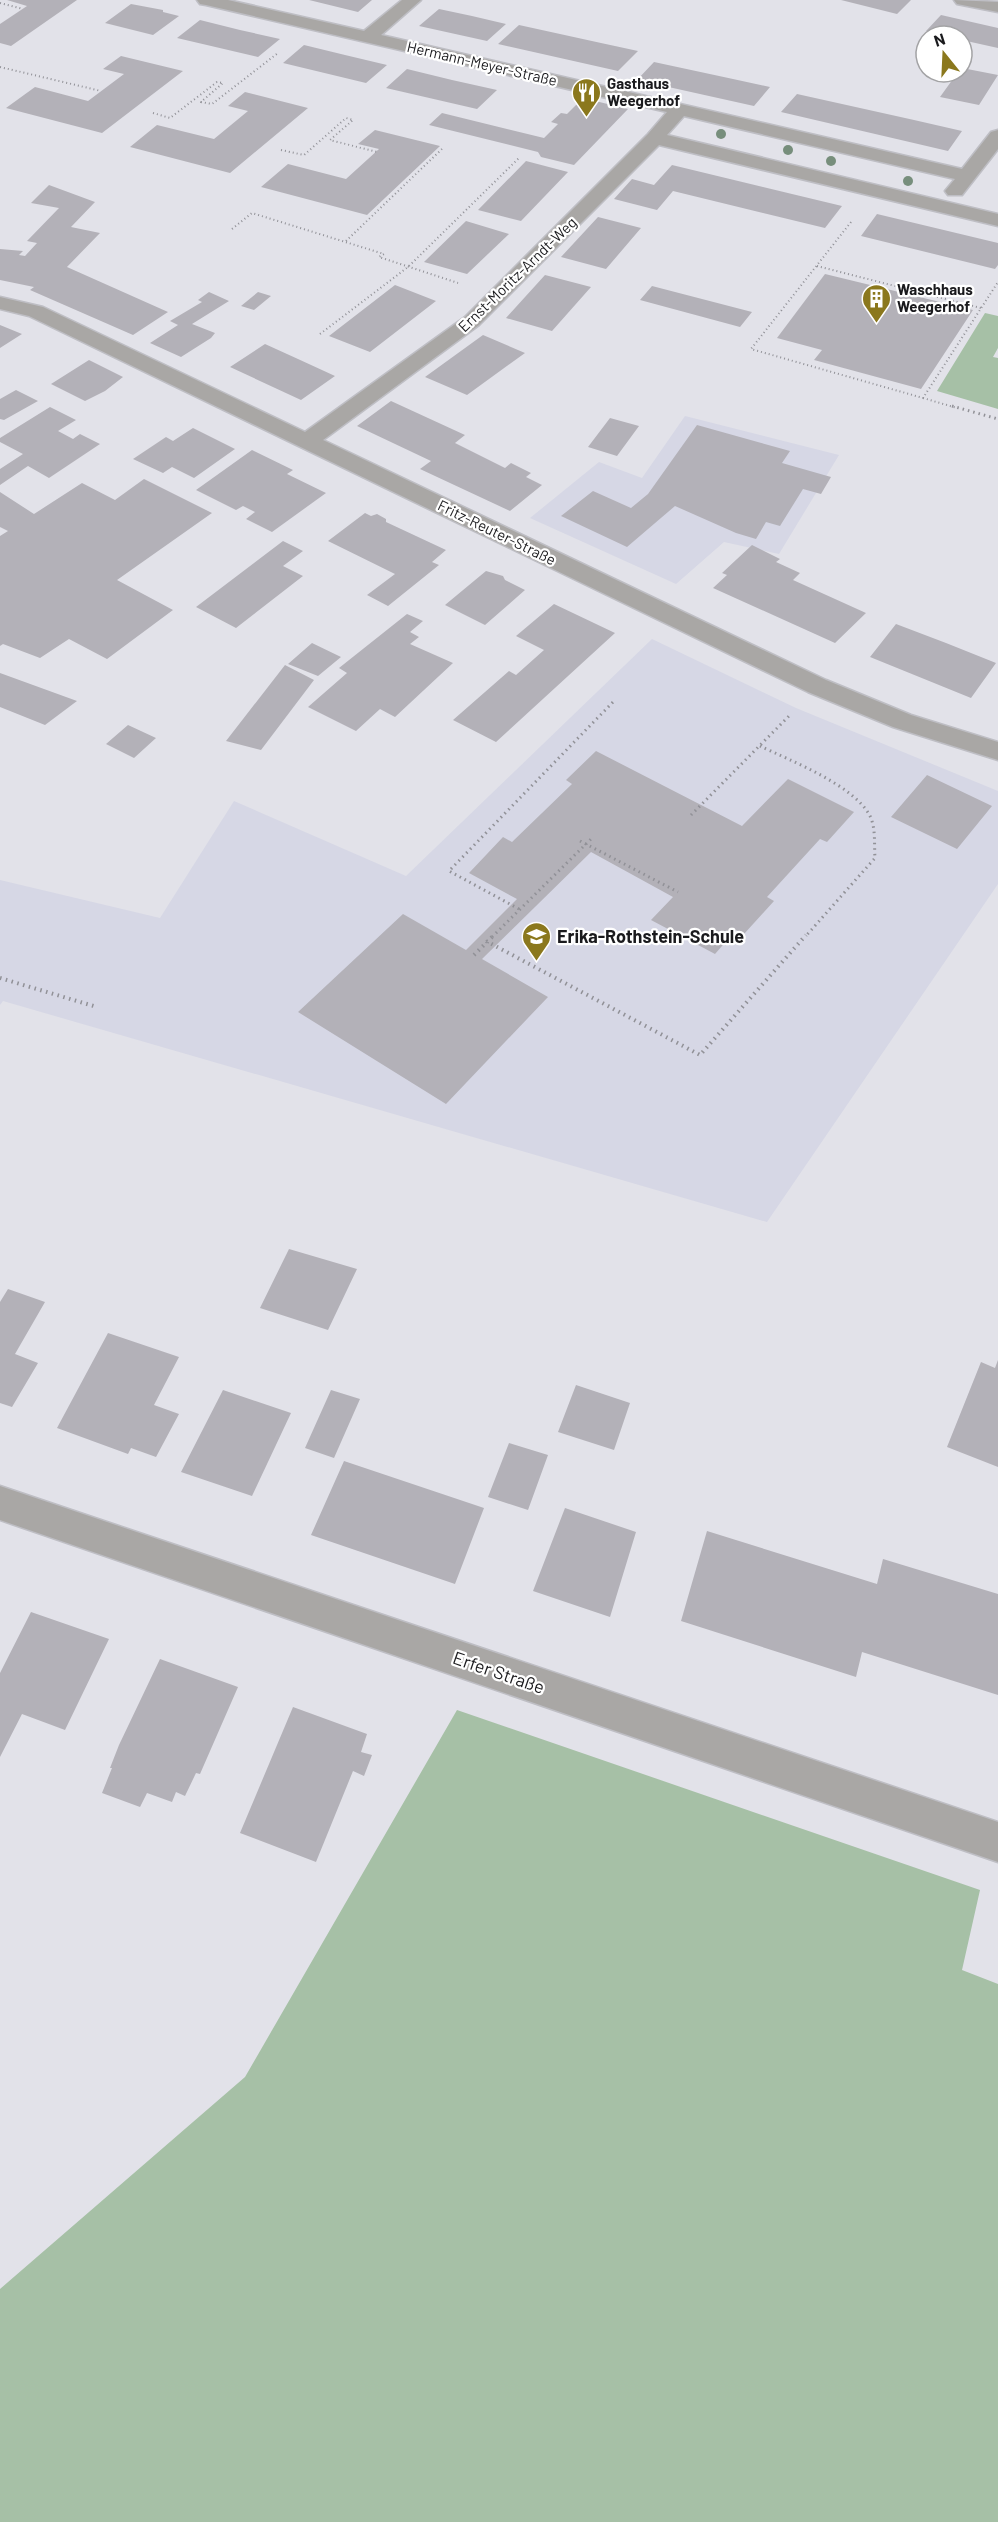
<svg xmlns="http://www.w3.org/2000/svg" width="998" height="2522" font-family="Barlow,sans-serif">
<rect width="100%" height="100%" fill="#e2e2e9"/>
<!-- built -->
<path fill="#d6d7e5" d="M 685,416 L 839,455 L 779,554 L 724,542 L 676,584 L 530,518 L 599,462 L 642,478 Z
M 652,639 L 796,708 L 998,791 L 998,884 L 767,1222 L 3,1001 L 0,1005 L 0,880 L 160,918 L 234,801 L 406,876 Z"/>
<!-- green -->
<path fill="#a6c0a6" d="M 985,313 L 998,316 L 998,348 L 993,357 L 998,358 L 998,409 L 937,391 Z
M 457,1710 L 980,1890 L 962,1970 L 998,1984 L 998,2522 L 0,2522 L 0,2289 L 245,2077 Z"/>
<!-- building -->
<path fill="#b3b1b8" d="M 77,0 L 11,46 L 0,43 L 0,24 L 27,6 L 7,0 Z
M 309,0 L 372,0 L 358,12 Z
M 841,0 L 911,0 L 897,14 Z
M 131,4 L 163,10 L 163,12 L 179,16 L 153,35 L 105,23 Z
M 439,9 L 472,16 L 506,24 L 487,41 L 419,26 Z
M 941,15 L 998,28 L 998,48 L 962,40 L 962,36 L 945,36 L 926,31 Z
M 200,20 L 240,30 L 280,39 L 258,57 L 177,38 Z
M 519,25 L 601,43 L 638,51 L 618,71 L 498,44 Z
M 304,45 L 345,55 L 387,65 L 366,83 L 283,63 Z
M 121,56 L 183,71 L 102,133 L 6,108 L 35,87 L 88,101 L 124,74 L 103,69 Z
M 654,62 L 733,79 L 770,87 L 754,106 L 637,80 Z
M 962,68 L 998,75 L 979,105 L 940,97 L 958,72 L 962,72 Z
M 407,69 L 452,80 L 497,90 L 477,109 L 386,88 Z
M 245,92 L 308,108 L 230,173 L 130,147 L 157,125 L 214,139 L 248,111 L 228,106 Z
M 797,94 L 914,120 L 962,131 L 948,151 L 781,112 Z
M 583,98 L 628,109 L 574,165 L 541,157 L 538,152 L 429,125 L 442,113 L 544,138 L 558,124 L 551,122 L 561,113 L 567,114 Z
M 375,130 L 440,146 L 367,215 L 261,187 L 288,164 L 346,179 L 379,149 L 358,144 Z
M 526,161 L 568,172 L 521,221 L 478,210 Z
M 672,165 L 792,194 L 842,206 L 825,228 L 673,191 L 657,210 L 614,199 L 632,179 L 654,185 Z
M 49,185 L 95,202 L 71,227 L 100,233 L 67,267 L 168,312 L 133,335 L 30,290 L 34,287 L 0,280 L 0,249 L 23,251 L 19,255 L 25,256 L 37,243 L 27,241 L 59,208 L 31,203 Z
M 877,214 L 998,243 L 998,265 L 995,269 L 861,236 Z
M 598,217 L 641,228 L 606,269 L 561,257 Z
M 466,221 L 509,234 L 467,274 L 424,262 Z
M 825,274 L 973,310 L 921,389 L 814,360 L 822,350 L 777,338 Z
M 545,275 L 591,287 L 552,331 L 506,318 Z
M 395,285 L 436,301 L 370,352 L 329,336 Z
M 652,286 L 752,312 L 740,327 L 640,300 Z
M 209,292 L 229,301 L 192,324 L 215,333 L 211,338 L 181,357 L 150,343 L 178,325 L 170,321 L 202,302 L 198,300 Z
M 258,292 L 271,296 L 254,310 L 241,306 Z
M 0,325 L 22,334 L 0,348 Z
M 483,335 L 525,353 L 467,395 L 425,377 Z
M 265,344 L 298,359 L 335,376 L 301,400 L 230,367 Z
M 89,360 L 123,377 L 105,391 L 85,401 L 51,384 Z
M 16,390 L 38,401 L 4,420 L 0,419 L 0,399 Z
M 391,401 L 465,435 L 455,443 L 505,468 L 511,463 L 531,473 L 526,477 L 542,485 L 510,511 L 420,469 L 431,461 L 357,426 Z
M 50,407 L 76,420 L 58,431 L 73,439 L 80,434 L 100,444 L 49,478 L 28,466 L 0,485 L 0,469 L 23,454 L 0,442 L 0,438 Z
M 610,418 L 639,426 L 617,456 L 588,447 Z
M 697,425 L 790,451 L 782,463 L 831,477 L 821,494 L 803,489 L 780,526 L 766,522 L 756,539 L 736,533 L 675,506 L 627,547 L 561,516 L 593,491 L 631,508 L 648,494 Z
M 193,428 L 235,449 L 194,478 L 172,467 L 163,473 L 133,459 L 166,437 L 173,441 Z
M 252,450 L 293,470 L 287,474 L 326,493 L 272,532 L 246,519 L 255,512 L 243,506 L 236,510 L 196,490 Z
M 144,479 L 212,513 L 117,580 L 173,610 L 107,659 L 69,639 L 40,658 L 3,644 L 0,646 L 0,536 L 8,531 L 0,527 L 0,492 L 34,514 L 82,483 L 115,500 Z
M 365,513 L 371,516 L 377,514 L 386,519 L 386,522 L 446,550 L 432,562 L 439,565 L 388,606 L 367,595 L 395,574 L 328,541 Z
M 283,541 L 303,551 L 283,566 L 303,576 L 236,628 L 196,607 Z
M 752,545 L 780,559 L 776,562 L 800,573 L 793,580 L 866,613 L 835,643 L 713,588 L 727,575 L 722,573 Z
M 486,571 L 503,576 L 505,580 L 525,590 L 485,625 L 445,605 Z
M 554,604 L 615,633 L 496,742 L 453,720 L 509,671 L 516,675 L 544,650 L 516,636 Z
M 407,614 L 423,621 L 410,632 L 419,637 L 410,644 L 453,663 L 395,717 L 380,709 L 356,731 L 308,707 L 347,673 L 339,668 Z
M 896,624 L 946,643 L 996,663 L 971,698 L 870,657 Z
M 312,643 L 341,657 L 318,676 L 288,664 Z
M 285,665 L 314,680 L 261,750 L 226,741 Z
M 0,673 L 77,701 L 45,725 L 0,707 Z
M 128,725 L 156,738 L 134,758 L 106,744 Z
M 596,751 L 742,826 L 788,779 L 854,812 L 827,842 L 820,839 L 767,897 L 774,901 L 744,934 L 736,930 L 715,954 L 651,920 L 673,897 L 591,852 L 482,959 L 548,997 L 446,1104 L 298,1012 L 403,914 L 466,950 L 517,899 L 469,873 L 503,837 L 512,842 L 572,784 L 566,780 Z
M 927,775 L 992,806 L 957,849 L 891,817 Z
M 289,1249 L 357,1269 L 328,1330 L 260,1308 Z
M 8,1289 L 45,1302 L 15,1354 L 38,1363 L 12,1407 L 0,1403 L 0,1302 Z
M 108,1333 L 179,1357 L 154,1405 L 179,1414 L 156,1457 L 131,1448 L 128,1454 L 57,1428 Z
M 998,1360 L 998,1467 L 947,1447 L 981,1362 L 995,1368 Z
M 576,1385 L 630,1403 L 614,1450 L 558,1432 Z
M 223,1390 L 291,1413 L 252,1496 L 181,1472 Z
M 331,1390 L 360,1399 L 334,1458 L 305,1448 Z
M 509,1443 L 548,1455 L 528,1510 L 488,1497 Z
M 344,1461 L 484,1508 L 455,1584 L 311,1535 Z
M 565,1508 L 636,1532 L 610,1617 L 533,1591 Z
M 707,1531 L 877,1584 L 883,1559 L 998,1594 L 998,1695 L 862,1652 L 856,1677 L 681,1621 Z
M 31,1612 L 109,1639 L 65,1730 L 22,1714 L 0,1757 L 0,1673 Z
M 160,1659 L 238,1687 L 200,1774 L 196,1773 L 185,1796 L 176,1792 L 172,1802 L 147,1793 L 140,1807 L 102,1793 L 112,1768 L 110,1768 L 119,1745 Z
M 293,1707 L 367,1734 L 361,1752 L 372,1755 L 364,1776 L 353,1771 L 316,1862 L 240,1833 Z"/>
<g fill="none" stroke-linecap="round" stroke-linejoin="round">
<defs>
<path id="minor" d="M 197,0 L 228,0 L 364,31 L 402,0 L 421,0 L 381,35 L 962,169 L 991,132 L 998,130 L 998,149 L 962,195 L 948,195 L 945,191 L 955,179 L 684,116 L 667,135 L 998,214 L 998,226 L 659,145 L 479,325 L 323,440 L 826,680 L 911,715 L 998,742 L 998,760 L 893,727 L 808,692 L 29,316 L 0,309 L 0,297 L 43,307 L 305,432 L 465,317 L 648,134 L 667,112 L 206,5 L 200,4 Z
M 954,0 L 998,2 L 998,12 L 957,4 Z
M 0,1486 L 998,1822 L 998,1862 L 0,1520 Z"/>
</defs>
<!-- minor casing -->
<use href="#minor" stroke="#bebec4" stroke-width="3"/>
<!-- path-far2 -->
<path stroke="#919197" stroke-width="2" stroke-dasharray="1 3" stroke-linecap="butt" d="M 0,3 L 23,9
M 0,67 L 101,91
M 153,113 L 170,118 L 217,82 L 223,83 L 201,102 L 212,104 L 278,53
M 281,150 L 304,155 L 346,118 L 353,120 L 330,140 L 377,152
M 851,222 L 751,349 L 923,398 L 998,282
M 232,229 L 252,213 L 384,254 L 379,257 L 458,283
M 346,241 L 443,148
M 817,266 L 981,308
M 320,334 L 408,267 L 519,158
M 923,398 L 957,408"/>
<!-- path-far1 -->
<path stroke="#919197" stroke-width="3" stroke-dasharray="1.5 4" stroke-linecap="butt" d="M 952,406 L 998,419
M 760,746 C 791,761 854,785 870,816 C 876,828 874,845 875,858 L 805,937
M 691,815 L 790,715
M 580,841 L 678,892
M 519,909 L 449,871 L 614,701
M 492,937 L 592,838"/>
<!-- path -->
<path stroke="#919197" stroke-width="4" stroke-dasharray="1.5 4.5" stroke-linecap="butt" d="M 486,941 L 700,1055 L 806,935
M 474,955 L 494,935
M 0,978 L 97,1007"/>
<!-- minor -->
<use href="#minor" fill="#a9a7a5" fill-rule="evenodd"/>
</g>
<!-- trees -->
<g fill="#778e7c">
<circle cx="721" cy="134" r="5"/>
<circle cx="788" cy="150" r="5"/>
<circle cx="831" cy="161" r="5"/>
<circle cx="908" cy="181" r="5"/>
</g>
<!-- icons -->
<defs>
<symbol id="restaurant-pin" viewBox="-11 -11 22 30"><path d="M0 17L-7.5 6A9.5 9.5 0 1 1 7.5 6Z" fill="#8b781d" stroke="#fff"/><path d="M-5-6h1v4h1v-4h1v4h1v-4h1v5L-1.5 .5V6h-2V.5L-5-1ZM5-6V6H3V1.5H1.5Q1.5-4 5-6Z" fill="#fff"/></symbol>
<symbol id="building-pin" viewBox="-11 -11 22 30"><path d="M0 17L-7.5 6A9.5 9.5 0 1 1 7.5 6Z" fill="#8b781d" stroke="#fff"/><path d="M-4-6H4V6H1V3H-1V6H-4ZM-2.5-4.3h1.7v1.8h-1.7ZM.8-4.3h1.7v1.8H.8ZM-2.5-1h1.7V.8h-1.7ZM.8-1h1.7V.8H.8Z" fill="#fff"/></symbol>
<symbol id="school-pin" viewBox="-11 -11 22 30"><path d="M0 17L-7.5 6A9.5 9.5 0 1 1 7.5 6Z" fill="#8b781d" stroke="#fff"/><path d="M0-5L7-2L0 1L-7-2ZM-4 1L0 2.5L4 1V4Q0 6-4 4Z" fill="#fff"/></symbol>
</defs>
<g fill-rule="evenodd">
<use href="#restaurant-pin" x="570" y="76" width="33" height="45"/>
<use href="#building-pin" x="860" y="282" width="33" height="45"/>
<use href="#school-pin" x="520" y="920" width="33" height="45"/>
</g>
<g text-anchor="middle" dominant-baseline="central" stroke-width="4.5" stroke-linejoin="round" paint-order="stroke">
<!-- far-street labels -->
<g font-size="15" fill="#1a1a1d" stroke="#fff">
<text transform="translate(482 63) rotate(13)">Hermann-Meyer-Straße</text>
<text transform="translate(517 274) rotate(-44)">Ernst-Moritz-Arndt-Weg</text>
<text transform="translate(497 532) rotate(26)">Fritz-Reuter-Straße</text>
</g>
<!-- far-poi labels -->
<g font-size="15" font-weight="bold" fill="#1a1a1d" stroke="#fff" text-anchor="start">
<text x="607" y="83">Gasthaus<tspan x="607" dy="17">Weegerhof</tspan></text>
<text x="897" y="289">Waschhaus<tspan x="897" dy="17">Weegerhof</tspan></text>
</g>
<!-- poi labels -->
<g font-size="18" font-weight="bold" fill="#1a1a1d" stroke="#fff" text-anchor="start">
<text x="557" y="936">Erika-Rothstein-Schule</text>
</g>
<!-- street labels -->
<g font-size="18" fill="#1a1a1d" stroke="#fff">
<text transform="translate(499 1672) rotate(19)">Erfer Straße</text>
</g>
</g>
<!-- north arrow -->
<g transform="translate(944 54) rotate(342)"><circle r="28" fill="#ffffff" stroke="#a3a3a5" stroke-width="1.5"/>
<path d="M0-4.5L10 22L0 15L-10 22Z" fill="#8b781d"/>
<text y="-9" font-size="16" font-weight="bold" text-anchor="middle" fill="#1a1a1d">N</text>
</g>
</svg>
